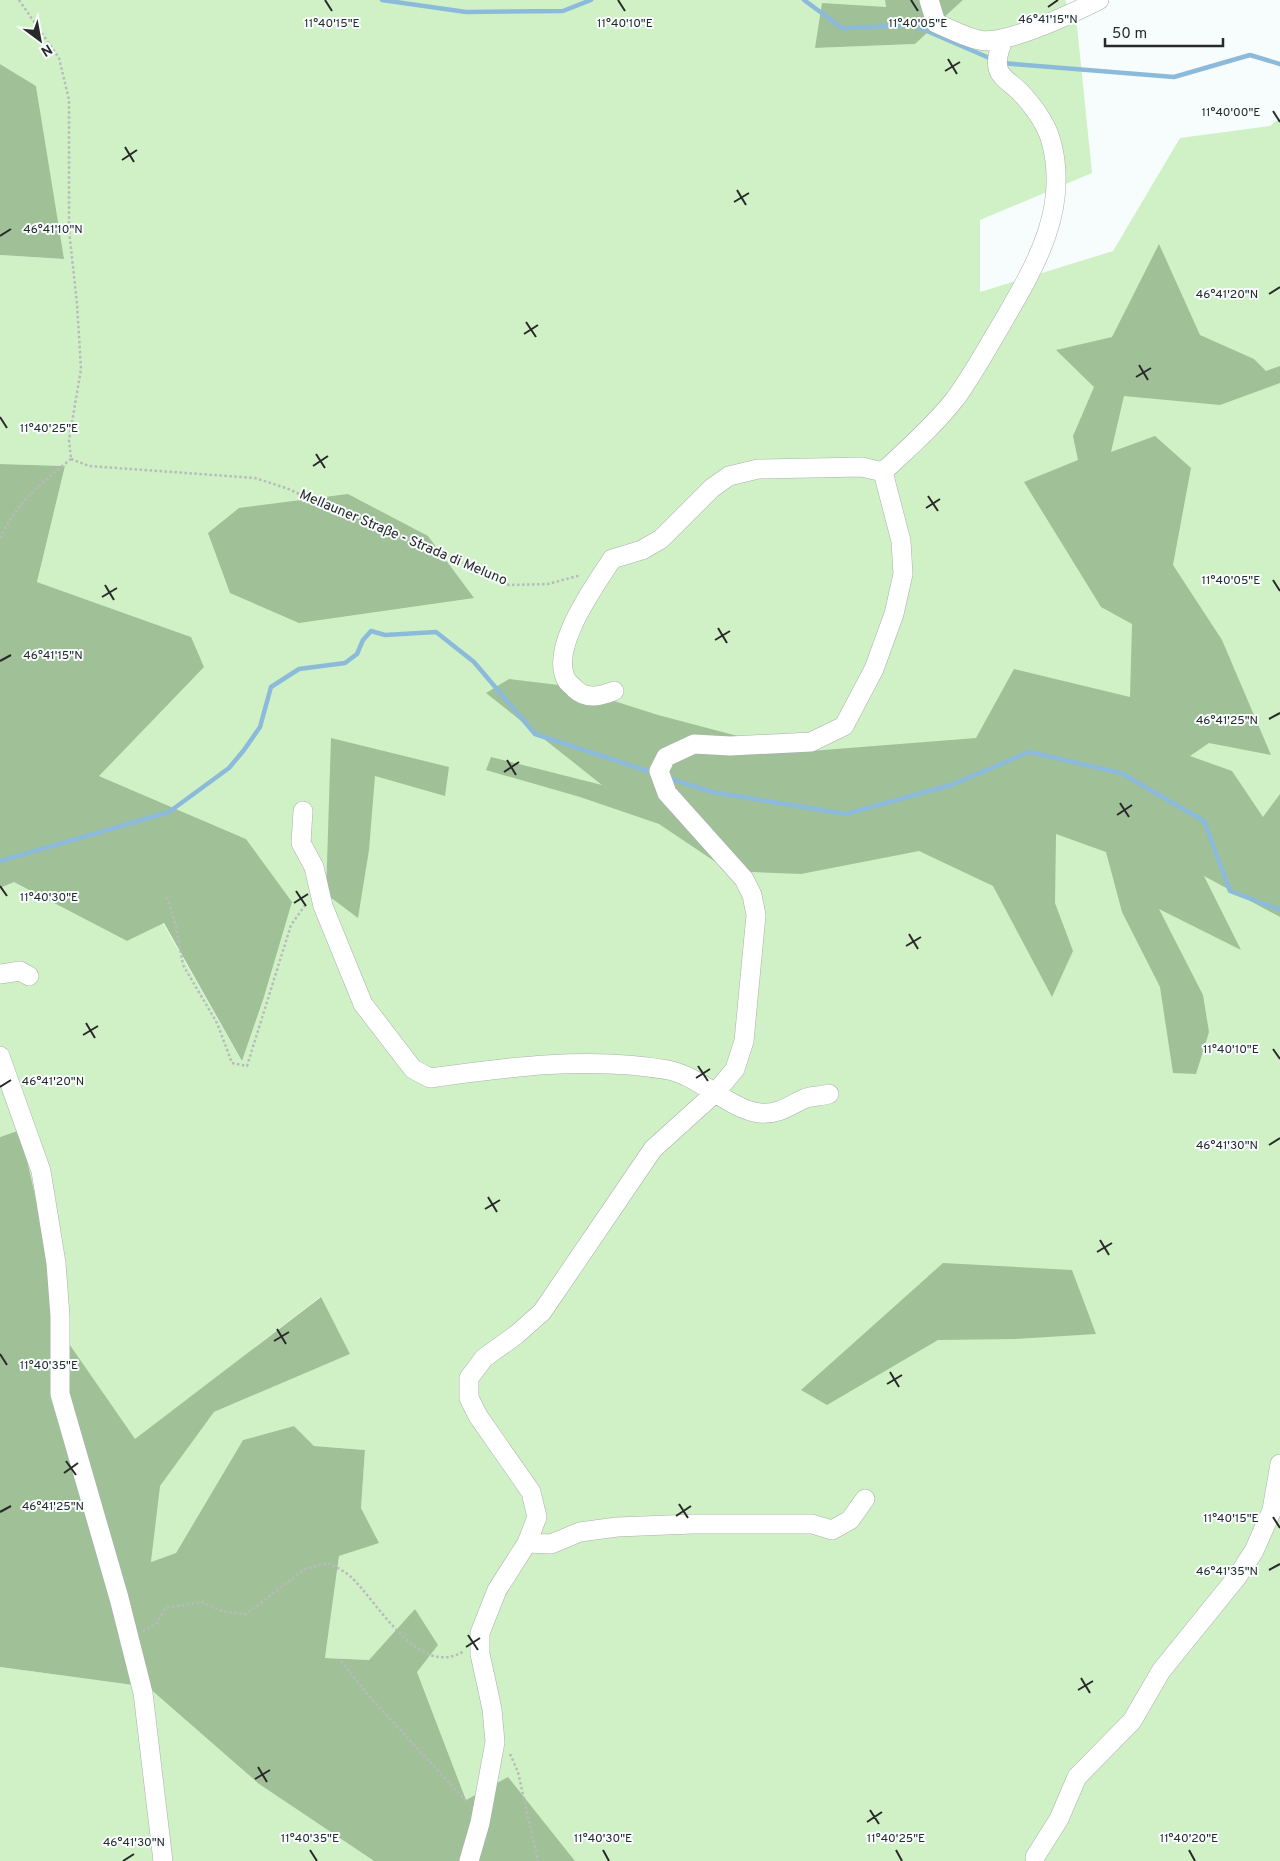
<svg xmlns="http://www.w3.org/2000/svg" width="1280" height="1861" font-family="Overpass,sans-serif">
<rect width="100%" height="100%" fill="#f7fcfc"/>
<!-- green -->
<path fill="#d0f1c6" d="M 0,0 L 885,0 L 886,7 L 816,48 L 915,44 L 963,0 L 1065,0 L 1077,26 L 1092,173 L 980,220 L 980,292 L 1113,251 L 1180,138 L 1270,126 L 1280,118 L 1280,1861 L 575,1861 L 508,1778 L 466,1800 L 417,1672 L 416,1609 L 369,1660 L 325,1658 L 339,1556 L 378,1542 L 361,1508 L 365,1450 L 314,1446 L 294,1426 L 243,1440 L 176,1553 L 151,1562 L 159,1486 L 214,1412 L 350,1354 L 320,1297 L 135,1440 L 70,1345 L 20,1130 L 0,1137 L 0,888 L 14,881 L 127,941 L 163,923 L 242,1061 L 263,1000 L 246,839 L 99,776 L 191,637 L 37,582 L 65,466 L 0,464 L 0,255 L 63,259 L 36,86 L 0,64 Z
M 0,1667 L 148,1687 L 259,1784 L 374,1861 L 0,1861 Z"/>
<!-- forest -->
<path fill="#a0c097" d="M 885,0 L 963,0 L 915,44 L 815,48 L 822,3 L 886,7 Z
M 0,64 L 36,86 L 64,259 L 0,255 Z
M 1159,244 L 1200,335 L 1254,359 L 1266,371 L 1280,366 L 1280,383 L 1220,405 L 1124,396 L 1111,452 L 1155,436 L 1191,468 L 1173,565 L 1222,640 L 1271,755 L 1209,743 L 1190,756 L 1232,771 L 1263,817 L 1280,794 L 1280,917 L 1204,876 L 1241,950 L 1159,909 L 1203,995 L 1209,1032 L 1196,1074 L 1173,1073 L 1160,987 L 1122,912 L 1106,852 L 1056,834 L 1055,903 L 1073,951 L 1052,997 L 993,886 L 919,851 L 801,874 L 729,871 L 659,824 L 580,797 L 486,770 L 491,757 L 602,785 L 486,693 L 509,679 L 567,686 L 658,715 L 798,752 L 976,738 L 1014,669 L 1130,697 L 1132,624 L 1101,607 L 1024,482 L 1078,460 L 1073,436 L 1094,387 L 1056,350 L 1112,337 Z
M 0,464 L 65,466 L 37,582 L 191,637 L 204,667 L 99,776 L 246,839 L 292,902 L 263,1000 L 242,1061 L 164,923 L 127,941 L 14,882 L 0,888 Z
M 348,494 L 428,536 L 474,598 L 299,623 L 230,593 L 208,533 L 239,508 Z
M 331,738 L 449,767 L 445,796 L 375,776 L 369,850 L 358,918 L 326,894 Z
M 20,1130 L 70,1345 L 135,1439 L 321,1297 L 350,1354 L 214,1412 L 160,1486 L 151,1562 L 176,1553 L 243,1440 L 294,1426 L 314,1446 L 365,1450 L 361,1508 L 379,1543 L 339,1556 L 325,1658 L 369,1660 L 415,1609 L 438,1645 L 417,1672 L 466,1800 L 508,1777 L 575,1861 L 374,1861 L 259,1784 L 148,1687 L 0,1667 L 0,1137 Z
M 943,1263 L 1072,1270 L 1096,1334 L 1016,1339 L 938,1340 L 827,1405 L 801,1390 Z"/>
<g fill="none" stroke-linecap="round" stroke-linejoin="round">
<!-- stream -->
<path stroke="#8cbada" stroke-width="4.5" d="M 382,0 L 466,12 L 563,11 L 591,0
M 804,0 L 842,28 L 913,25 L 994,60
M 1001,63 L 1174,77 L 1250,55 L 1280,64
M 668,778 L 712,792 L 846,814 L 954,784 L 1029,752 L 1121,773 L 1204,821 L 1230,891 L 1280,910
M 0,861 L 169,812 L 229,768 L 244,750 L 260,727 L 271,687 L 299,669 L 345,663 L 357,654 L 363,640 L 371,631 L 385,635 L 436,632 L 474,662 L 535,734 L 654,773"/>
<defs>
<path id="minor" d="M 929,0 L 936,23 C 950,29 965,37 979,40 C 1005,46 1075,12 1099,0
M 614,691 C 601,696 587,700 575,689 C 573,686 568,683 567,681 C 548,649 595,586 612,559 L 642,550 L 661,539 L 712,488 L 729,476 L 758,469 L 862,467 L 883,472
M 303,811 L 301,843 L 314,867 L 323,906 L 363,1004 L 413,1069 L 430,1078 C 508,1067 590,1056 668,1070 C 700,1076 730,1110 760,1113 C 780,1115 791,1104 806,1098 C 813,1096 822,1096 829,1094
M 0,974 L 20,971 L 29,976
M 0,1056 L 41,1171 L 56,1263 L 60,1316 L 60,1394 L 119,1598 L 143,1693 L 163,1861
M 527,1543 L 551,1544 L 580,1532 L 617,1527 L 693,1524 L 812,1524 L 832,1530 L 850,1520 L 865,1499
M 1035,1857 L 1059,1819 L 1077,1777 L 1132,1721 L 1161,1671 L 1237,1577 L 1254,1551 L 1272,1510 L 1280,1464
M 469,1861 L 480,1823 L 495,1742 L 492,1709 L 480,1654 L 480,1633 L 497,1590 L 527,1543 L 537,1517 L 531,1492 L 478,1416 L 469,1398 L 469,1378 L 484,1358 L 516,1335 L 542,1312 L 653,1149 L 716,1092 L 735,1069 L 744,1041 L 756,915 L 752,895 L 744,879 L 667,793 L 659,771 L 666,757 L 694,744 L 730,746 L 811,742 L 844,726 L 874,669 L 894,614 L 903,574 L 901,541 L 883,472 C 907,449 934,426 955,399 C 972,376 986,350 1001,325 C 1034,268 1070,210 1051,141 C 1046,123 1033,106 1021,93 C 1014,85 1000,78 998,68 C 996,58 1000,47 1004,39"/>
</defs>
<!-- minor casing -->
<use href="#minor" stroke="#aaafaf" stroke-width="20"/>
<!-- path -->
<path stroke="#b7bbbb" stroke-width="2.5" stroke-dasharray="2.5 2.5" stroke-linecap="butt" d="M 19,0 L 59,58 L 69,100 L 69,230 L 77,304 L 81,369 L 69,440 L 71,459
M 71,459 L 89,466 L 255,478 L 286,488 L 342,513 L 399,535 L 462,562 L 476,572 L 509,585 L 548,584 L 581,575
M 0,538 C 17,503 41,483 71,459
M 167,897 L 176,926 L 183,965 L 217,1023 L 232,1063 L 247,1066 L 291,925 L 306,904
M 143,1631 L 157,1623 L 165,1608 L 202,1602 L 222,1611 L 246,1614 L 305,1569 L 328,1563 C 335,1567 345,1571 351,1577 C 378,1602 419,1680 464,1651
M 341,1661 L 368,1695 L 468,1803
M 510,1754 L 518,1772 L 538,1861"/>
<!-- minor -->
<use href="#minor" stroke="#fff" stroke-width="19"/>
</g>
<!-- ticks -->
<path fill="none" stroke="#282a2a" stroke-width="2" d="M 325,0 L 332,11M 618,0 L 625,11M 911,0 L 918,11M 1048,7 L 1058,0M 948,59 L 957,74M 945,71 L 960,62M 1273,111 L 1280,122M 125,147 L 134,162M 122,160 L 137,150M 737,190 L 746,205M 734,202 L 749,193M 0,236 L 11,229M 1269,294 L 1280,287M 526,322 L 536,337M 524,334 L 538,325M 1139,365 L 1148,380M 1136,377 L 1151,368M 0,417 L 7,428M 316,454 L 325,468M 313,466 L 328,456M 928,496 L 938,511M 926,508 L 940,499M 1273,580 L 1280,591M 105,585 L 114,600M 102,597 L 117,588M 718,628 L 727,643M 715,640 L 730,631M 0,661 L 11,655M 1269,719 L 1280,713M 507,760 L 516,775M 504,772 L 519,762M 1120,803 L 1129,817M 1117,815 L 1132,805M 0,886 L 7,896M 296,891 L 306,906M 294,903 L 308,894M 909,934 L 918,949M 906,946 L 921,937M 86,1023 L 95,1038M 83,1035 L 98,1026M 1273,1049 L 1280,1059M 698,1066 L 708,1081M 696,1078 L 710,1069M 0,1087 L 11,1080M 1269,1145 L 1280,1138M 488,1197 L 497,1212M 485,1209 L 500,1200M 1100,1240 L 1109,1255M 1097,1252 L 1112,1243M 277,1329 L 286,1344M 274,1341 L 289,1332M 0,1354 L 7,1365M 890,1372 L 899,1387M 887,1384 L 902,1375M 66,1461 L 76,1475M 64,1473 L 78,1463M 679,1504 L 688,1518M 0,1512 L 11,1506M 676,1516 L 691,1506M 1273,1517 L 1280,1528M 1269,1570 L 1280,1564M 468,1635 L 478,1650M 466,1647 L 480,1638M 1081,1678 L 1090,1693M 1078,1690 L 1093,1681M 258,1767 L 267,1782M 255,1779 L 270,1770M 870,1810 L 879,1824M 867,1822 L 882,1812M 310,1850 L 317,1861M 603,1850 L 609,1861M 896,1850 L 902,1861M 1189,1850 L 1195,1861M 123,1861 L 134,1854"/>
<g text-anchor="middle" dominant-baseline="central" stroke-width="4" stroke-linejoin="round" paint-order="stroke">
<!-- street labels -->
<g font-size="14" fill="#282a2a" stroke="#f7fcfc">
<text transform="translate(403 538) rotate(23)">Mellauner Straße - Strada di Meluno</text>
</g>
</g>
<g font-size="12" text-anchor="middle" fill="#282a2a" stroke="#f7fcfc" stroke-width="4" stroke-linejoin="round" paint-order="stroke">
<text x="1048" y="23">46°41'15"N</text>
<text x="332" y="27">11°40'15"E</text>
<text x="625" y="27">11°40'10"E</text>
<text x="918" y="27">11°40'05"E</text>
<text x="1231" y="116">11°40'00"E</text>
<text x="53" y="233">46°41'10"N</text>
<text x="1227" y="298">46°41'20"N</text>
<text x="49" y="432">11°40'25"E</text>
<text x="1231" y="584">11°40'05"E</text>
<text x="53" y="659">46°41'15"N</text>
<text x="1227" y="724">46°41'25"N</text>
<text x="49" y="901">11°40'30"E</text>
<text x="1231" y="1053">11°40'10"E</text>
<text x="53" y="1085">46°41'20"N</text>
<text x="1227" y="1149">46°41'30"N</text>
<text x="49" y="1369">11°40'35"E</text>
<text x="53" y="1510">46°41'25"N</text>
<text x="1231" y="1522">11°40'15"E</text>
<text x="1227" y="1575">46°41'35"N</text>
<text x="310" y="1842">11°40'35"E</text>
<text x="603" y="1842">11°40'30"E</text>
<text x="896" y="1842">11°40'25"E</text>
<text x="1189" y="1842">11°40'20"E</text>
<text x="134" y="1846">46°41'30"N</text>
</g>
<!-- north arrow -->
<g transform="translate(40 40) rotate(148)" stroke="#f7fcfc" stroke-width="4" paint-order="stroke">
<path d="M0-4L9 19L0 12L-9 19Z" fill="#282a2a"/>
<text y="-8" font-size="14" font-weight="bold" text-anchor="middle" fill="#282a2a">N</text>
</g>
<!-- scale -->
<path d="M1105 38v8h118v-8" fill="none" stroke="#282a2a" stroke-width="2.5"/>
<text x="1112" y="38" font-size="15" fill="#282a2a" stroke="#f7fcfc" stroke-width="4" paint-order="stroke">50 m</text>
</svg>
